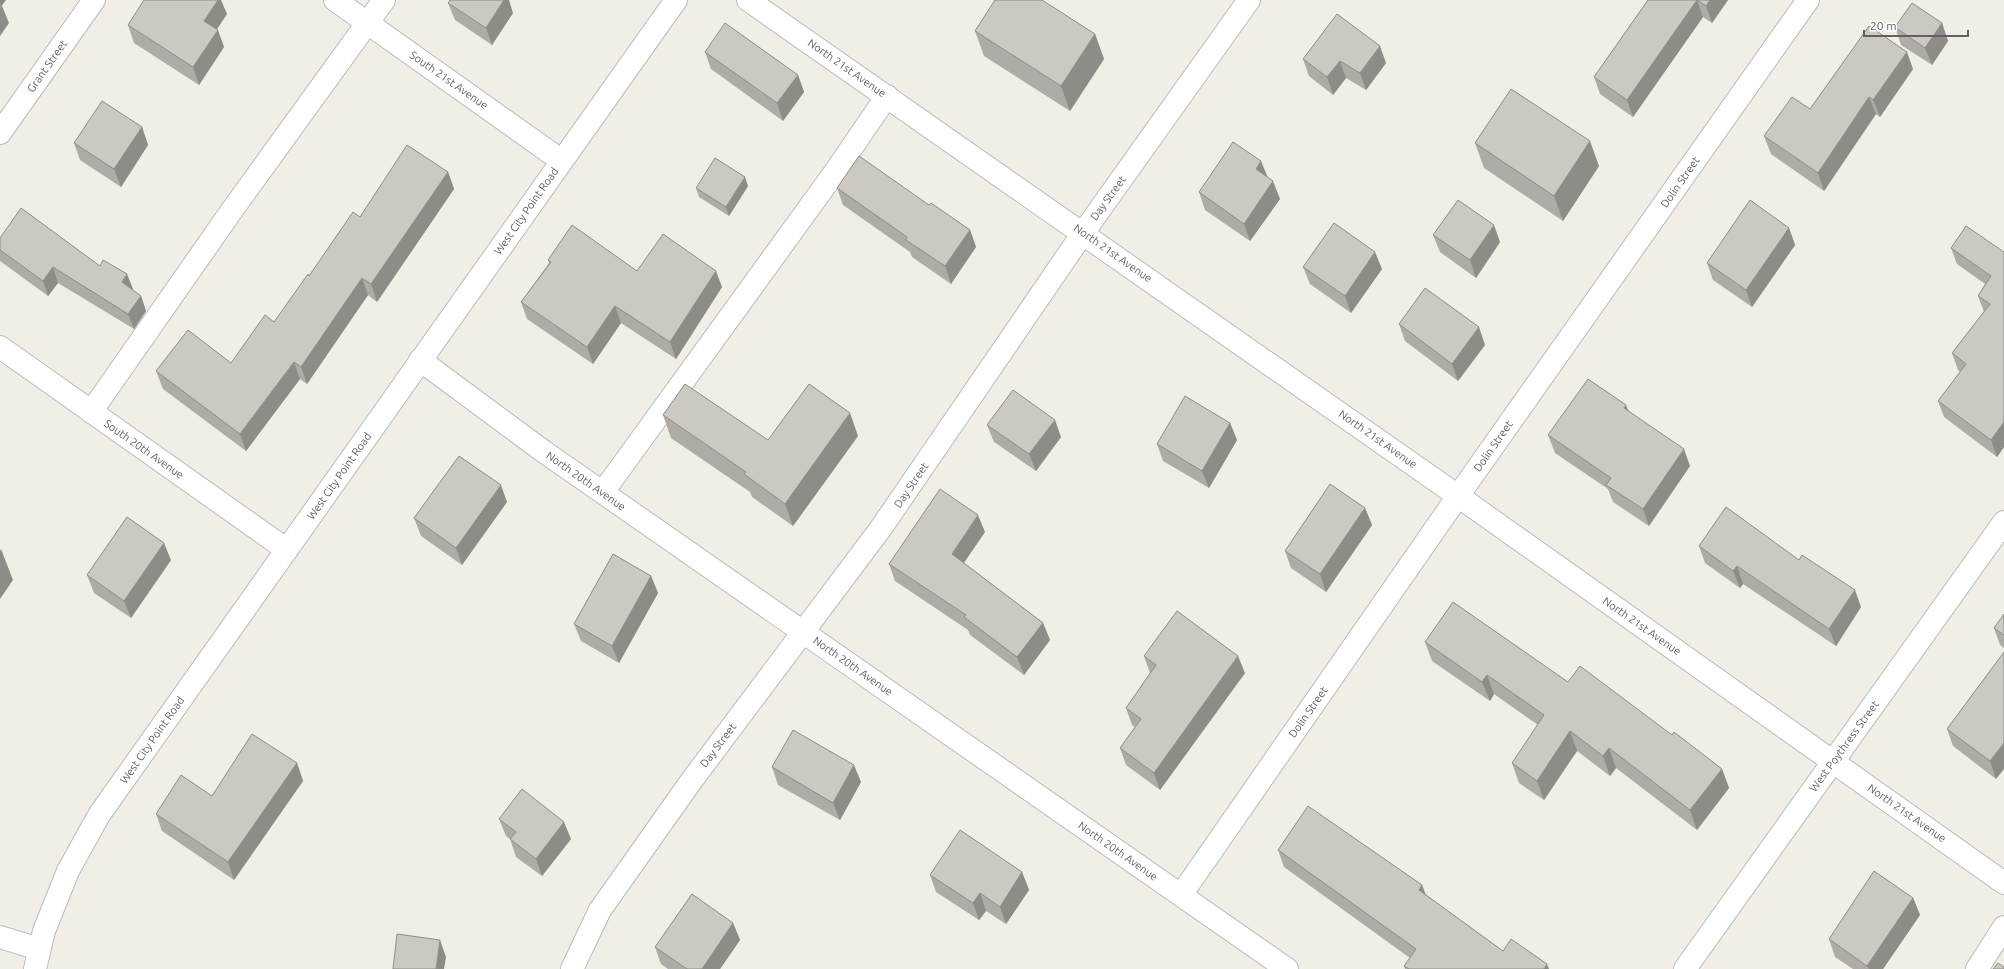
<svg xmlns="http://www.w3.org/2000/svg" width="2004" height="969" font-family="Ubuntu,sans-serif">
<rect width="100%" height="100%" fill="#f1eee5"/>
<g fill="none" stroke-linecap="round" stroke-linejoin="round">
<defs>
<path id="minor" d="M 335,0 L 562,161
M 748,0 L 1458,496 L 2004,883
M 0,133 L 94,0
M 0,347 L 287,550
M 420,360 L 543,451 L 1287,969
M 91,412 L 230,213 L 384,0
M 603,492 L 835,172 L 887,96
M 1181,895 L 1458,496 L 1808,0
M 0,937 L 39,949
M 35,969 L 44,931 L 68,871 L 99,815 L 676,0
M 572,969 L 600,910 L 692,780 L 881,528 L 1083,233 L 1249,0
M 1685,969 L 2004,522
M 1977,969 L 2004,927"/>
</defs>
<!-- minor casing -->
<use href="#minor" stroke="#b8bcc0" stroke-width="24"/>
<!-- minor -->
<use href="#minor" stroke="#fff" stroke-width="22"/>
</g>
<!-- wall -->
<path fill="#afaca7" d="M 1648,0 L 1728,0 L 1712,23 L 1703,17 L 1633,117 L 1600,94 L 1594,77 Z
M 448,3 L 513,13 L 492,45 L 455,20 Z
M 227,14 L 217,29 L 224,47 L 199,85 L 134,43 L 128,25 Z
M 1942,23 L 1948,41 L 1932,65 L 1901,45 L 1895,27 Z
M 975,31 L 1095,34 L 1104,59 L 1070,111 L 984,56 Z
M 705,52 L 798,75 L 804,92 L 783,121 L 711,69 Z
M 1303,59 L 1386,63 L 1366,90 L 1346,78 L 1333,95 L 1309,76 Z
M 1913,69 L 1880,117 L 1876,114 L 1824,191 L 1771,154 L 1764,136 L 1810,109 Z
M 142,127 L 148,145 L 121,187 L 80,160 L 74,143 Z
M 1475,143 L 1599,166 L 1563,221 L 1484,168 Z
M 448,172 L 454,189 L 377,302 L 368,295 L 307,384 L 300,379 L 246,451 L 163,389 L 156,371 L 231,363 L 274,322 L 309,276 L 360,217 Z
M 1267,177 L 1280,199 L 1250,241 L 1205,210 L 1199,192 Z
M 748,186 L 729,216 L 699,197 L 696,188 Z
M 837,188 L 929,205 L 970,230 L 976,247 L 951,284 L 912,257 L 910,252 L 843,205 Z
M 1789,228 L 1795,245 L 1752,307 L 1713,280 L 1707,263 Z
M 1433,235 L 1500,242 L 1476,278 L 1440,252 Z
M 0,238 L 100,266 L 133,289 L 133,290 L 141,296 L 146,311 L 134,329 L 58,283 L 48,296 L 0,261 Z
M 1951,248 L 2004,252 L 2004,447 L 1997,457 L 1944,417 L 1938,401 L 1960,372 L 1958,370 L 1952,353 L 1984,312 L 1978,296 L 1985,284 L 1957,264 Z
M 548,260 L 637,271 L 722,287 L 676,359 L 621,323 L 593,364 L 527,319 L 521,302 L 549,263 Z
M 1303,267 L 1382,269 L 1351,313 L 1310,284 Z
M 1399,324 L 1485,345 L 1458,381 L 1405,341 Z
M 1628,411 L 1690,466 L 1649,526 L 1613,502 L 1608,489 L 1555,453 L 1548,435 Z
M 663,415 L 768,440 L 858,436 L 793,526 L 752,497 L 750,492 L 671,438 Z
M 1230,423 L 1237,440 L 1209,488 L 1163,461 L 1157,444 Z
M 987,425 L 1061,437 L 1036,471 L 994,442 Z
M 507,502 L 462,565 L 421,536 L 414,518 Z
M 1365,508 L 1372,525 L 1326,592 L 1291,568 L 1285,551 Z
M 985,532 L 964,563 L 1043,623 L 1050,640 L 1024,675 L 970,635 L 968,630 L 895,581 L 889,564 Z
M 1699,546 L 1799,560 L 1861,607 L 1836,646 L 1743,584 L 1740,588 L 1705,563 Z
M 171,560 L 131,618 L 94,593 L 87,575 Z
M 651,576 L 658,593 L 619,663 L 581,641 L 574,624 Z
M 2004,614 L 2004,648 L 2000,645 L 1994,628 Z
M 1425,642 L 1568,682 L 1672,735 L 1722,769 L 1729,788 L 1697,830 L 1616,768 L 1610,776 L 1577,751 L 1544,800 L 1519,783 L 1512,763 L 1538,725 L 1494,694 L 1490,701 L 1432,661 Z
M 2004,652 L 1996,779 L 1953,746 L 1947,729 Z
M 1144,656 L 1245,673 L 1160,790 L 1126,765 L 1120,748 L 1135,727 L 1132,725 L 1126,708 L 1150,673 Z
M 297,763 L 303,781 L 234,880 L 162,831 L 156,814 L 212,796 Z
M 772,767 L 861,782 L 840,820 L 778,785 Z
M 499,819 L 571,839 L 542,876 L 516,857 L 510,839 L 506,836 Z
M 1278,850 L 1422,885 L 1425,894 L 1503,951 L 1549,969 L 1405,969 L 1404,966 L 1410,958 L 1284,867 Z
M 1022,872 L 1029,890 L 1006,924 L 986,911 L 979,920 L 936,892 L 930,875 Z
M 1913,898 L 1920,915 L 1883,969 L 1853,969 L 1835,957 L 1829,939 Z
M 733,923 L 740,940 L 720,969 L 668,969 L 661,964 L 655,947 Z"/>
<!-- shaded-wall -->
<path fill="#8f8c88" d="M 0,0 L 6,0 L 0,8 Z
M 218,0 L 221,0 L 227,14 L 211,38 L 204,21 Z
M 504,0 L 509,0 L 513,13 L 492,45 L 486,28 Z
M 1697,0 L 1703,17 L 1633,117 L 1627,100 Z
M 1710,0 L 1728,0 L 1712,23 L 1706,6 Z
M 2,6 L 9,23 L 0,36 L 0,9 Z
M 1942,23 L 1948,41 L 1932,65 L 1925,48 Z
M 218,30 L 224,47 L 199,85 L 193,67 Z
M 1095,34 L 1104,59 L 1070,111 L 1061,86 Z
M 1380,46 L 1386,63 L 1366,90 L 1360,73 Z
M 1907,52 L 1913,69 L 1880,117 L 1873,100 Z
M 1340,61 L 1346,78 L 1333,95 L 1327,77 Z
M 798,75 L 804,92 L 783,121 L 777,103 Z
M 1869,97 L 1876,114 L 1824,191 L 1818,173 Z
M 142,127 L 148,145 L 121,187 L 114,169 Z
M 1590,141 L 1599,166 L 1563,221 L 1554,196 Z
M 1261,161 L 1268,178 L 1256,169 Z
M 448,172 L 454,189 L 377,302 L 371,284 Z
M 745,177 L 748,186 L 729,216 L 726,207 Z
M 1273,181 L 1280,199 L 1250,241 L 1244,224 Z
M 1494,225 L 1500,242 L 1476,278 L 1470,260 Z
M 1789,228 L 1795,245 L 1752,307 L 1746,290 Z
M 970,230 L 976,247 L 951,284 L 945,266 Z
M 1375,252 L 1382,269 L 1351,313 L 1345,296 Z
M 53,267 L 58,283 L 48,296 L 43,281 Z
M 716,271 L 722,287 L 676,359 L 670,342 Z
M 127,274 L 133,289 L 128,298 L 122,282 Z
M 362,278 L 368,295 L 307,384 L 301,367 Z
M 141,296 L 146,311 L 134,329 L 128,314 Z
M 615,306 L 621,323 L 593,364 L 587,347 Z
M 1479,327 L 1485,345 L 1458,381 L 1452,364 Z
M 294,362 L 300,379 L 246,451 L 240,434 Z
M 1626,405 L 1633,422 L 1624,408 Z
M 850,413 L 858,436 L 793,526 L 785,504 Z
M 1055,420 L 1061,437 L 1036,471 L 1029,454 Z
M 2004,422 L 2004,447 L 1997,457 L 1991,440 Z
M 1230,423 L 1237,440 L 1209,488 L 1202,471 Z
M 1684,449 L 1690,466 L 1649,526 L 1643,509 Z
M 501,485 L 507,502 L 462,565 L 456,548 Z
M 1365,508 L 1372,525 L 1326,592 L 1320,574 Z
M 978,515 L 985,532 L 958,571 L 952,554 Z
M 164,543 L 171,560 L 131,618 L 124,601 Z
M 1,549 L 13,580 L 0,599 L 0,551 Z
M 1737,566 L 1743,584 L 1740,588 L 1733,571 Z
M 651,576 L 658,593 L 619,663 L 612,646 Z
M 1855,590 L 1861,607 L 1836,646 L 1829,629 Z
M 1043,623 L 1050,640 L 1024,675 L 1017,657 Z
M 1238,656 L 1245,673 L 1160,790 L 1154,773 Z
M 1487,675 L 1494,694 L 1490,701 L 1482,682 Z
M 1570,731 L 1577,751 L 1544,800 L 1537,781 Z
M 2004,743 L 2004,769 L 1996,779 L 1990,761 Z
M 1609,748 L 1616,768 L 1610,776 L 1603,756 Z
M 297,763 L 303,781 L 234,880 L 228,862 Z
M 854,765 L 861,782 L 840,820 L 833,803 Z
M 1722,769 L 1729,788 L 1697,830 L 1690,810 Z
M 564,822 L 571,839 L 542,876 L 536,859 Z
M 1022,872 L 1029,890 L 1006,924 L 1000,907 Z
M 1422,885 L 1429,903 L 1419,890 Z
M 980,893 L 986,911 L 979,920 L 973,903 Z
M 1913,898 L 1920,915 L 1883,969 L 1869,969 L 1867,966 Z
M 733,923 L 740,940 L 720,969 L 702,969 Z
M 440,940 L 446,957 L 444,969 L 436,969 Z
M 1547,964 L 1549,969 L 1544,969 Z"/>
<!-- building -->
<path fill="#ccc8c2" stroke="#8f8c88" d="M 144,0 L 218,0 L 204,21 L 218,30 L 193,67 L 128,25 Z
M 450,0 L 504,0 L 486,28 L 448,3 Z
M 995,0 L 1042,0 L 1095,34 L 1061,86 L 975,31 Z
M 1648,0 L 1697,0 L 1627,100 L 1594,77 Z
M 1697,0 L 1710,0 L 1706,6 Z
M 1912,3 L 1942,23 L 1925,48 L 1895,27 Z
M 0,5 L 2,6 L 0,9 Z
M 1337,14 L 1380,46 L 1360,73 L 1340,61 L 1327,77 L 1303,59 Z
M 725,23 L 798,75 L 777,103 L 705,52 Z
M 1869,26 L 1907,52 L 1873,100 L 1869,97 L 1818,173 L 1764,136 L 1792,97 L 1810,109 Z
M 1511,89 L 1590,141 L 1554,196 L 1475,143 Z
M 102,101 L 142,127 L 114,169 L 74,143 Z
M 1233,142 L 1261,161 L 1256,169 L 1273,181 L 1244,224 L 1199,192 Z
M 407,145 L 448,172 L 371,284 L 362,278 L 301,367 L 294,362 L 240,434 L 156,371 L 188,330 L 231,363 L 265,315 L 274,322 L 308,274 L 309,276 L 353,212 L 360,217 Z
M 859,156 L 929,205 L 931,203 L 970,230 L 945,266 L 906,240 L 907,237 L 837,188 Z
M 715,158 L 745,177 L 726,207 L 696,188 Z
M 1458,200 L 1494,225 L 1470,260 L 1433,235 Z
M 1750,200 L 1789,228 L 1746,290 L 1707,263 Z
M 21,208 L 100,266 L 103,260 L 127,274 L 122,282 L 141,296 L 128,314 L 53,267 L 43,281 L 0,250 L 0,238 Z
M 1334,223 L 1375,252 L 1345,296 L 1303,267 Z
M 572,225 L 637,271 L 663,234 L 716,271 L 670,342 L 615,306 L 587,347 L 521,302 L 551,262 L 548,260 Z
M 1966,226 L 2004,252 L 2004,422 L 1991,440 L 1938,401 L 1966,364 L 1952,353 L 1990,304 L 1978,296 L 1991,276 L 1951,248 Z
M 1425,288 L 1479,327 L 1452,364 L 1399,324 Z
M 1588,379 L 1626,405 L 1624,408 L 1684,449 L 1643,509 L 1606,485 L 1611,478 L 1548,435 Z
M 685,384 L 768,440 L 809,384 L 850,413 L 785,504 L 744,474 L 746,472 L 663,415 Z
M 1013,390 L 1055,420 L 1029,454 L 987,425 Z
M 1185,396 L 1230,423 L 1202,471 L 1157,444 Z
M 459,456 L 501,485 L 456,548 L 414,518 Z
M 1330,484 L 1365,508 L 1320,574 L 1285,551 Z
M 940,489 L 978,515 L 952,554 L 1043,623 L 1017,657 L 964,617 L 966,615 L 889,564 Z
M 1726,507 L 1799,560 L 1802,555 L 1855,590 L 1829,629 L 1737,566 L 1733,571 L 1699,546 Z
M 127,517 L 164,543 L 124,601 L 87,575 Z
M 613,554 L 651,576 L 612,646 L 574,624 Z
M 1453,602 L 1568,682 L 1580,666 L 1672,735 L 1674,732 L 1722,769 L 1690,810 L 1609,748 L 1603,756 L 1570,731 L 1537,781 L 1512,763 L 1544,715 L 1487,675 L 1482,682 L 1425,642 Z
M 1177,611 L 1238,656 L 1154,773 L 1120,748 L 1141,719 L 1126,708 L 1156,665 L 1144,656 Z
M 2004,614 L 2004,635 L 1994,628 Z
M 2004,652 L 2004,743 L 1990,761 L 1947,729 Z
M 793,730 L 854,765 L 833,803 L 772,767 Z
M 252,734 L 297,763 L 228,862 L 156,814 L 181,775 L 212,796 Z
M 522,789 L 564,822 L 536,859 L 510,839 L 516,832 L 499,819 Z
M 1308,806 L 1422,885 L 1419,890 L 1503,951 L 1511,939 L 1547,964 L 1544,969 L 1409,969 L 1404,966 L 1416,949 L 1278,850 Z
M 960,830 L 1022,872 L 1000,907 L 980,893 L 973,903 L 930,875 Z
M 1874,871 L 1913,898 L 1867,966 L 1829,939 Z
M 692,894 L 733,923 L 702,969 L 687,969 L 655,947 Z
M 397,934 L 440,940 L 436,969 L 393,969 Z
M 1998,963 L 2004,967 L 2004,969 L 1993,969 Z"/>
<g text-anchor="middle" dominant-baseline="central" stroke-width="3.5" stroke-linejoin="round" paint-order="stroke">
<!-- street labels -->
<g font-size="11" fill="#5d6267" stroke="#fff">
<text transform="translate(47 66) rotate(-55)">Grant Street</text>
<text transform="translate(847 68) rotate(35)">North 21st Avenue</text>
<text transform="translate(449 80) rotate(35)">South 21st Avenue</text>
<text transform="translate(1680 182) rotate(-55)">Dolin Street</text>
<text transform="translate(1108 198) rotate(-54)">Day Street</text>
<text transform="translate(526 211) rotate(-55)">West City Point Road</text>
<text transform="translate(1113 253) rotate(35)">North 21st Avenue</text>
<text transform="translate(1378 439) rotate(35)">North 21st Avenue</text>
<text transform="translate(1493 446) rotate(-55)">Dolin Street</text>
<text transform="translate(144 449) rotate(35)">South 20th Avenue</text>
<text transform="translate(339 476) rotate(-55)">West City Point Road</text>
<text transform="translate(586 481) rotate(35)">North 20th Avenue</text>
<text transform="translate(911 485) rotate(-56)">Day Street</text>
<text transform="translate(1642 626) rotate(35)">North 21st Avenue</text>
<text transform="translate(853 666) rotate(35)">North 20th Avenue</text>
<text transform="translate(1308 712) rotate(-55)">Dolin Street</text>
<text transform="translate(152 740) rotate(-55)">West City Point Road</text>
<text transform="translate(718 745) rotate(-53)">Day Street</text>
<text transform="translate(1844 746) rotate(-54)">West Poythress Street</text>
<text transform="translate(1907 813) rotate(35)">North 21st Avenue</text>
<text transform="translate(1118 851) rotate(35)">North 20th Avenue</text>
</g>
</g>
<!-- scale -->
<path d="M1864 30v6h104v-6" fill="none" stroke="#5d6267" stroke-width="2"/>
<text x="1870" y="30" font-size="12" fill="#5d6267" stroke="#ffffff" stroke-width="3" paint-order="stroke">20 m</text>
</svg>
